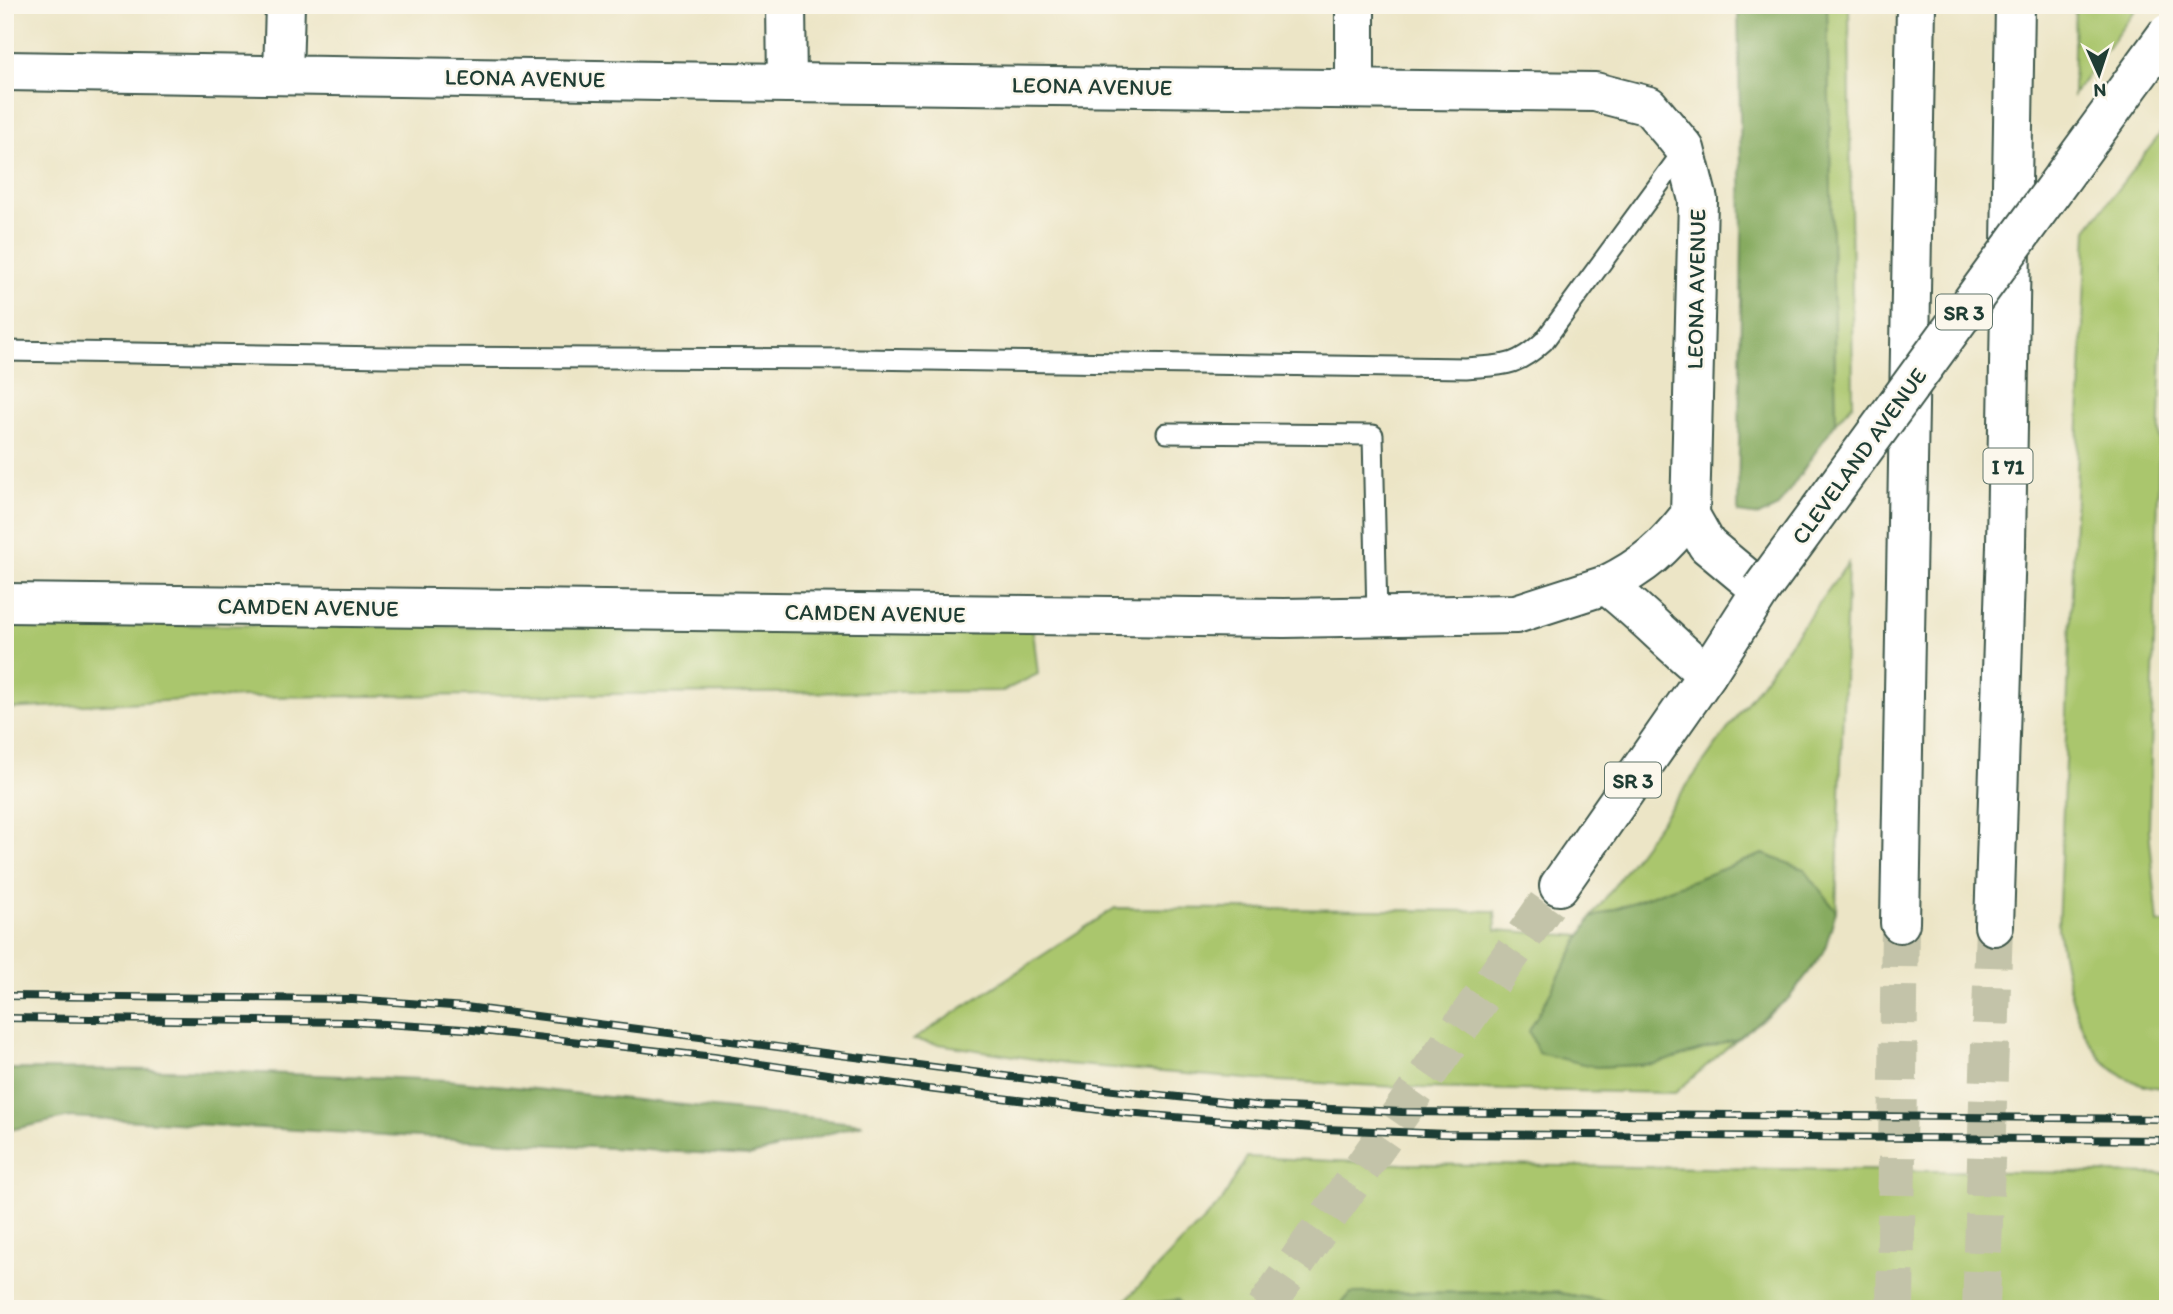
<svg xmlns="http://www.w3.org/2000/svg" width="2173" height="1314" font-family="Itim,sans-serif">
<rect width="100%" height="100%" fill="#fbf7ec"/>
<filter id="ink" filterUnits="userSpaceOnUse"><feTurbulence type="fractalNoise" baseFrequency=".0143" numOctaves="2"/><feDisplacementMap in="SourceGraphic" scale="14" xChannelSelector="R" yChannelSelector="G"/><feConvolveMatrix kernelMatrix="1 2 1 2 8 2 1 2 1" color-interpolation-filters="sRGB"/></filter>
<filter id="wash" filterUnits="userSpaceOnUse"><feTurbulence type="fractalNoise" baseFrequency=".00686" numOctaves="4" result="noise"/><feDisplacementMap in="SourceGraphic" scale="28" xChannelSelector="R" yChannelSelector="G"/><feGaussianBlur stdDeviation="1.57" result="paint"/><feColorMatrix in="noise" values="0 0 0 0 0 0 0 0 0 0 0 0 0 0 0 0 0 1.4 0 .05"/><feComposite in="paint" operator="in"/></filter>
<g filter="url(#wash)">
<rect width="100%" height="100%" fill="#ece5c6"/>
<!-- green -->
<path fill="#aac66d" stroke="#648250" stroke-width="2" d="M 1827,5 L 1849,5 L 1853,403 L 1836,422 Z
M 2075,5 L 2139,5 L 2073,95 Z
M 2168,124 L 2149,829 L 2158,923 L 2168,923 L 2168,1088 C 2082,1086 2069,996 2058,929 L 2087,229 Z
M 1848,563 L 1836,911 L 1804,869 L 1763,854 L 1591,918 Z
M 5,624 L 1033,630 L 1038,674 L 1003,691 L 243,697 L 5,709 Z
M 1115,908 L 1495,911 L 1496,930 L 1581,936 L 1530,1031 L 1596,1067 L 1655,1064 L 1737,1039 L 1675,1093 L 1419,1088 L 1258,1080 L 1066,1064 L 913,1040 Z
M 1247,1157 L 1402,1164 L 2168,1174 L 2168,1309 L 1648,1309 L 1554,1292 L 1351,1293 L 1337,1309 L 1185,1309 L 1178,1300 L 1119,1307 L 1222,1201 Z"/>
<!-- forest -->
<path fill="#87ab60" stroke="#53744a" stroke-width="2" d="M 1738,5 L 1827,5 L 1836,422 L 1778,507 L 1759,516 L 1738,513 L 1742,232 Z
M 1763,854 L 1804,869 L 1836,911 L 1824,952 L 1789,998 L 1737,1039 L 1655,1064 L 1596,1067 L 1538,1053 L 1529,1031 L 1591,918 Z
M 5,1069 L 180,1070 L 448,1080 L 863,1124 L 749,1156 L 70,1117 L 5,1131 Z
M 1554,1292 L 1648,1309 L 1337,1309 L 1351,1293 Z
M 1178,1300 L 1185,1309 L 1118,1309 L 1119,1307 Z"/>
</g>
<g filter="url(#ink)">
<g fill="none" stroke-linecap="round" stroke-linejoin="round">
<!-- primary-tunnel -->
<path stroke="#c3c3a9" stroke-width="38" stroke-dasharray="38 19" stroke-linecap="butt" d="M 1264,1309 L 1559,886"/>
<!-- motorway-tunnel -->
<path stroke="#c3c3a9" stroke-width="38" stroke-dasharray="38 19" stroke-linecap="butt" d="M 1895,1309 L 1900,923
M 1981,1309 L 1994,926"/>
<defs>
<path id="service" d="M 5,351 L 386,357 L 861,359 L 1466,368 C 1503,365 1515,368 1544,341 L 1685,149
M 1167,433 L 1373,435 L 1377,617"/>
<path id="minor" d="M 786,5 L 787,83
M 1355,5 L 1355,88
M 5,71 L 787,83 L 1595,92 L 1649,106 L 1685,149 L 1698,200 L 1690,515 L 1707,545 L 1761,590
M 283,74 L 285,5
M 1606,585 C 1645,566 1664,548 1690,515
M 5,603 L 1284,618 L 1516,614 L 1606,585 C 1642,613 1672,646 1707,674"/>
<path id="primary" d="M 1559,886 L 1707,674 L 1761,590"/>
<path id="motorway" d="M 1900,923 L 1916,5
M 1994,926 L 2006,545 L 2015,5"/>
</defs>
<!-- service casing -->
<use href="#service" stroke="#3e564a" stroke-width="23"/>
<!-- minor casing -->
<use href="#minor" stroke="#3e564a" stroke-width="42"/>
<!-- primary casing -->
<use href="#primary" stroke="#3e564a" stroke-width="42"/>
<!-- motorway casing -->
<use href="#motorway" stroke="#3e564a" stroke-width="42"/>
<!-- service -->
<use href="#service" stroke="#fff" stroke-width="19"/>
<!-- minor -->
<use href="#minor" stroke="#fff" stroke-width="38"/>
<!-- primary -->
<use href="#primary" stroke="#fff" stroke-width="38"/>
<!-- motorway -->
<use href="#motorway" stroke="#fff" stroke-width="38"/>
<defs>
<path id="rail" d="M 5,996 L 352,999 L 466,1007 L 1105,1089 L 1260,1106 L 1402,1112 L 2168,1119
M 5,1018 L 353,1022 L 464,1029 L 714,1057 L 928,1089 L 1125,1113 L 1325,1129 L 1447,1134 L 2168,1140"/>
</defs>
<!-- rail casing -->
<use href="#rail" stroke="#1f3d34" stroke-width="8"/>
<!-- rail -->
<use href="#rail" stroke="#fbf7ec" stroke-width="5" stroke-dasharray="16" stroke-linecap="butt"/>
<defs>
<path id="primary-bridge" d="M 1761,590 L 2168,33"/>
</defs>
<!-- primary-bridge casing -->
<use href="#primary-bridge" stroke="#3e564a" stroke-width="42" stroke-linecap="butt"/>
<!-- primary-bridge -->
<use href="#primary-bridge" stroke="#fff" stroke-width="38"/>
</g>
</g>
<g text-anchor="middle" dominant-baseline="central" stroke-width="5" stroke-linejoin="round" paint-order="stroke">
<!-- shield labels -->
<g fill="#fbf7ec" stroke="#61756b" stroke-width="2">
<rect x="1936" y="294.5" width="56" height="35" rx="5"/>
<rect x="1983.5" y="448.5" width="49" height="35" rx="5"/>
<rect x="1605" y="762.5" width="56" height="35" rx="5"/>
</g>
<g font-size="21" font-weight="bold" fill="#1f3d34">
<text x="1964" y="312">SR 3</text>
<text x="2008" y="466">I 71</text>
<text x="1633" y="780">SR 3</text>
</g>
<!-- street labels -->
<g font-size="23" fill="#1f3d34" stroke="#fbf7ec">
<text transform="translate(525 78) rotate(1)">LEONA AVENUE</text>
<text transform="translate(1092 86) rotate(1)">LEONA AVENUE</text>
<text transform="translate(1696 289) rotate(-89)">LEONA AVENUE</text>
<text transform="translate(1859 456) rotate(-54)">CLEVELAND AVENUE</text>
<text transform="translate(308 607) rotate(1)">CAMDEN AVENUE</text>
<text transform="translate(875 613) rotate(1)">CAMDEN AVENUE</text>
</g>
</g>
<!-- margin -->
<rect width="2173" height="1314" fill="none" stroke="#fbf7ec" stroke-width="28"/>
<!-- north arrow -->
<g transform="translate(2099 74) rotate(177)" stroke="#fbf7ec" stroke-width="5" paint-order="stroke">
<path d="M0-5L12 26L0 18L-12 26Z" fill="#1f3d34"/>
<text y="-10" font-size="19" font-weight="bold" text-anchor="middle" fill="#1f3d34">N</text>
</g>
</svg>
